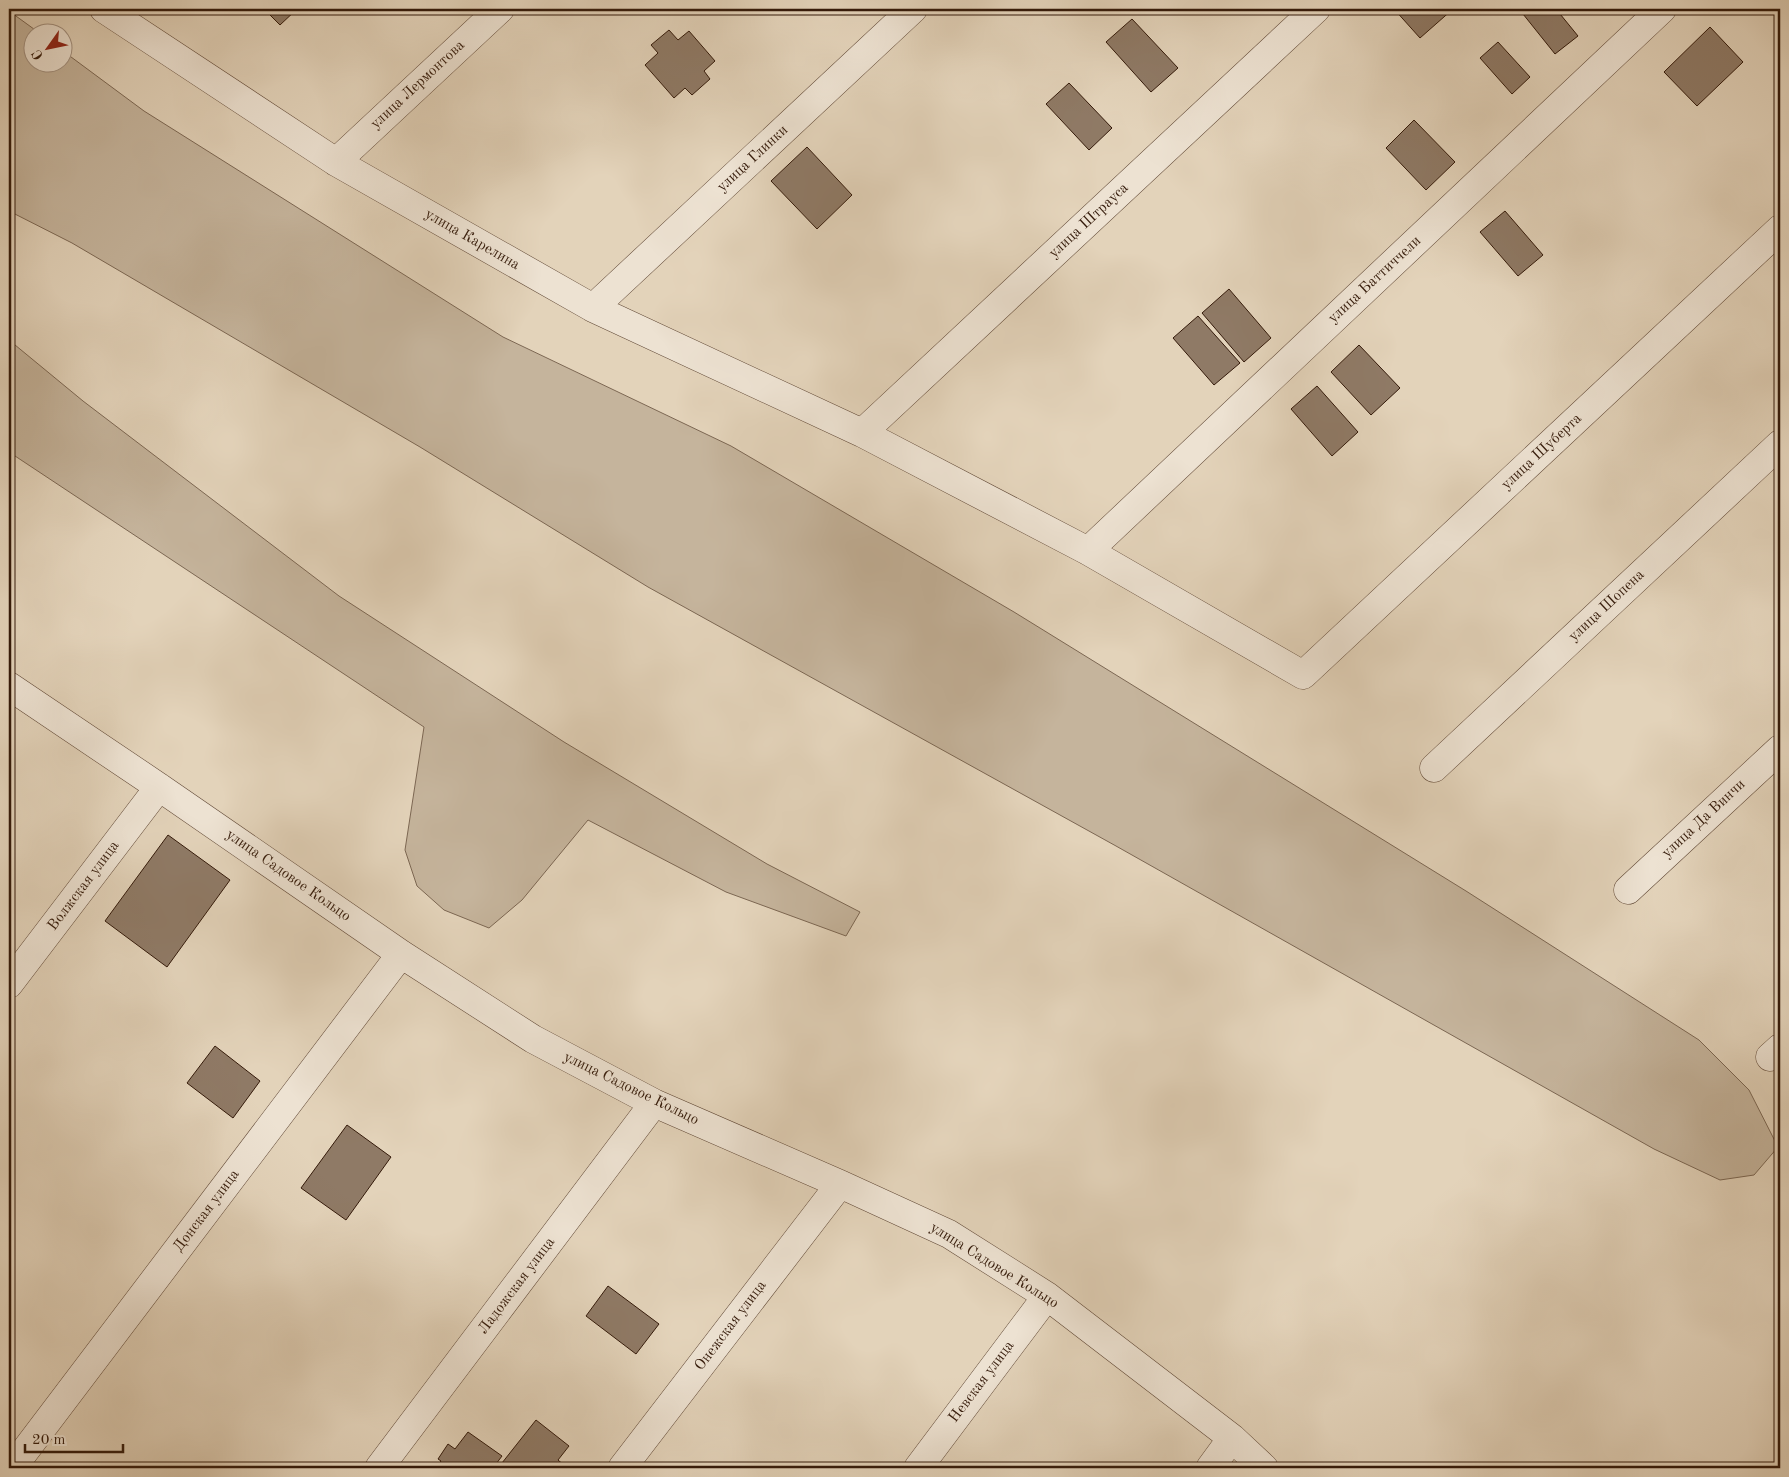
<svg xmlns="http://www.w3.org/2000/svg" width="1789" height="1477" font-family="'Old Standard TT',serif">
<rect width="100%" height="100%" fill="#e3d3ba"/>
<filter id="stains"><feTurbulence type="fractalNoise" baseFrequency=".004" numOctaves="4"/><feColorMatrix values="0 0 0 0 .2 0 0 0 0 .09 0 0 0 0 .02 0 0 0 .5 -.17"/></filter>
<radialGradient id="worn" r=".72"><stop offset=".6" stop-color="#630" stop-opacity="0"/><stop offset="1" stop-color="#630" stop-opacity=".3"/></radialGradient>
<!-- green -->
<path fill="#c5b49c" stroke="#7c6753" d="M 9,11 L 38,32 L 32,32 L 32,62 L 62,62 L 63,51 L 144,111 L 503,337 L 731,446 L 1014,612 L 1466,891 L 1699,1040 L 1749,1090 L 1778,1147 L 1754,1175 L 1720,1180 L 1654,1149 L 1116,846 L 648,587 L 420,447 L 72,243 L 9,211 Z
M 9,340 L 83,401 L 339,596 L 564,742 L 767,864 L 860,912 L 846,936 L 726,892 L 588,820 L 522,900 L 489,928 L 444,910 L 417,886 L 405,850 L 424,727 L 9,452 Z"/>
<!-- building -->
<path fill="#8f7a66" stroke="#341a0a" d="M 264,9 L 297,9 L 280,25 Z
M 1394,9 L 1453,9 L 1420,38 Z
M 1529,9 L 1556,9 L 1578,36 L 1555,54 L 1523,14 Z
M 1132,19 L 1178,68 L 1151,92 L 1106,42 Z
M 1710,27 L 1743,62 L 1697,106 L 1664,72 Z
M 669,30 L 678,40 L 689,31 L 715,61 L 704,71 L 710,79 L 692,95 L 685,88 L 674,98 L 645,65 L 658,53 L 651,45 Z
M 1498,42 L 1530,77 L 1512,94 L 1480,58 Z
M 1069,83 L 1112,128 L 1089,150 L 1046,104 Z
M 1414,120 L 1455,162 L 1426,190 L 1386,148 Z
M 807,147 L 852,195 L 817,229 L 771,181 Z
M 1505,211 L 1543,255 L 1518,276 L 1480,232 Z
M 1229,289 L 1271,338 L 1244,362 L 1202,313 Z
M 1198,316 L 1240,363 L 1214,385 L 1173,338 Z
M 1359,345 L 1400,388 L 1371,415 L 1331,372 Z
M 1317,386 L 1358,432 L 1332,456 L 1291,409 Z
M 168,835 L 230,880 L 167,967 L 105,921 Z
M 215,1046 L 260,1081 L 233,1118 L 187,1083 Z
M 347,1125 L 391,1157 L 346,1220 L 301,1188 Z
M 608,1286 L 659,1324 L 636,1354 L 586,1316 Z
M 536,1420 L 569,1446 L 558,1460 L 565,1466 L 563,1468 L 498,1468 Z
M 468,1432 L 502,1456 L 493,1468 L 436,1468 L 441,1461 L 438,1459 L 448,1444 L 455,1449 Z"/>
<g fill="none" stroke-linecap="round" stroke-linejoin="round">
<defs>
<path id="minor" d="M 104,9 L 336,162 L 593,308 L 862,433 L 1088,551 L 1303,675 L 1780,229
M 336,162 L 500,9
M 593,308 L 913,9
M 862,433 L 1316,9
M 1088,551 L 1662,9
M 9,686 L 159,787 L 401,954 L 533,1039 L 654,1103 L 840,1184 L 949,1234 L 1047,1296 L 1232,1438 L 1264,1468
M 1434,768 L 1780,444
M 1628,890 L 1780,749
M 9,984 L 159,787
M 1770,1057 L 1780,1048
M 12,1468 L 401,954
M 379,1468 L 654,1103
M 622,1468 L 840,1184
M 918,1468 L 1047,1296
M 1210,1468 L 1232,1438"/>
</defs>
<!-- minor casing -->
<use href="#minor" stroke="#604836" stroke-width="29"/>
<!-- minor -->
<use href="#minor" stroke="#ede2d2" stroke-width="28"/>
</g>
<g text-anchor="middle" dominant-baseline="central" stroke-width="4" stroke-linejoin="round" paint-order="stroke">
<!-- street labels -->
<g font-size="15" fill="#341a0a" stroke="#ede2d2">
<text transform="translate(418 85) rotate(-43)">улица Лермонтова</text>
<text transform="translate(753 159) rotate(-43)">улица Глинки</text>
<text transform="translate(1089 221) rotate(-43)">улица Штрауса</text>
<text transform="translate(472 240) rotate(30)">улица Карелина</text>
<text transform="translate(1375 280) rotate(-43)">улица Баттиччели</text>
<text transform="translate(1542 452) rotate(-43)">улица Шуберта</text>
<text transform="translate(1607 606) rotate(-43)">улица Шопена</text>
<text transform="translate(1704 819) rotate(-43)">улица Да Винчи</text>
<text transform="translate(288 876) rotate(35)">улица Садовое Кольцо</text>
<text transform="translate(84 886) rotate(-53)">Волжская улица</text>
<text transform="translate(631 1089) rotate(26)">улица Садовое Кольцо</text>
<text transform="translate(207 1211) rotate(-53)">Донская улица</text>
<text transform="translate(994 1266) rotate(32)">улица Садовое Кольцо</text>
<text transform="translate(517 1286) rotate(-53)">Ладожская улица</text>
<text transform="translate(731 1326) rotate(-53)">Онежская улица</text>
<text transform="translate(982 1382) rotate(-53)">Невская улица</text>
</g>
</g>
<!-- margin -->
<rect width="1789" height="1477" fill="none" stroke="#e3d3ba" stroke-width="30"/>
<rect x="10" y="10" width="1769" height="1457" fill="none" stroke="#341a0a" stroke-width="2.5"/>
<rect x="15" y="15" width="1759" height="1447" fill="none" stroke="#341a0a"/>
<!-- north arrow -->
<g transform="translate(48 48) rotate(237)"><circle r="24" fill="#ede2d2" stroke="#a39282"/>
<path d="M0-4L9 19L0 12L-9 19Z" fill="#8f2418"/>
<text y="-8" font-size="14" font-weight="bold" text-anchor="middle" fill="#341a0a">С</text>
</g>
<!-- scale -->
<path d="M25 1444v8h98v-8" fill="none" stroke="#341a0a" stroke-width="2.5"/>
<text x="32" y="1444" font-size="15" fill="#341a0a" stroke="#ede2d2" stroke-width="4" paint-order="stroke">20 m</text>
<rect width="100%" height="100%" filter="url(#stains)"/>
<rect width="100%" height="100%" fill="url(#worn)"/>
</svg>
